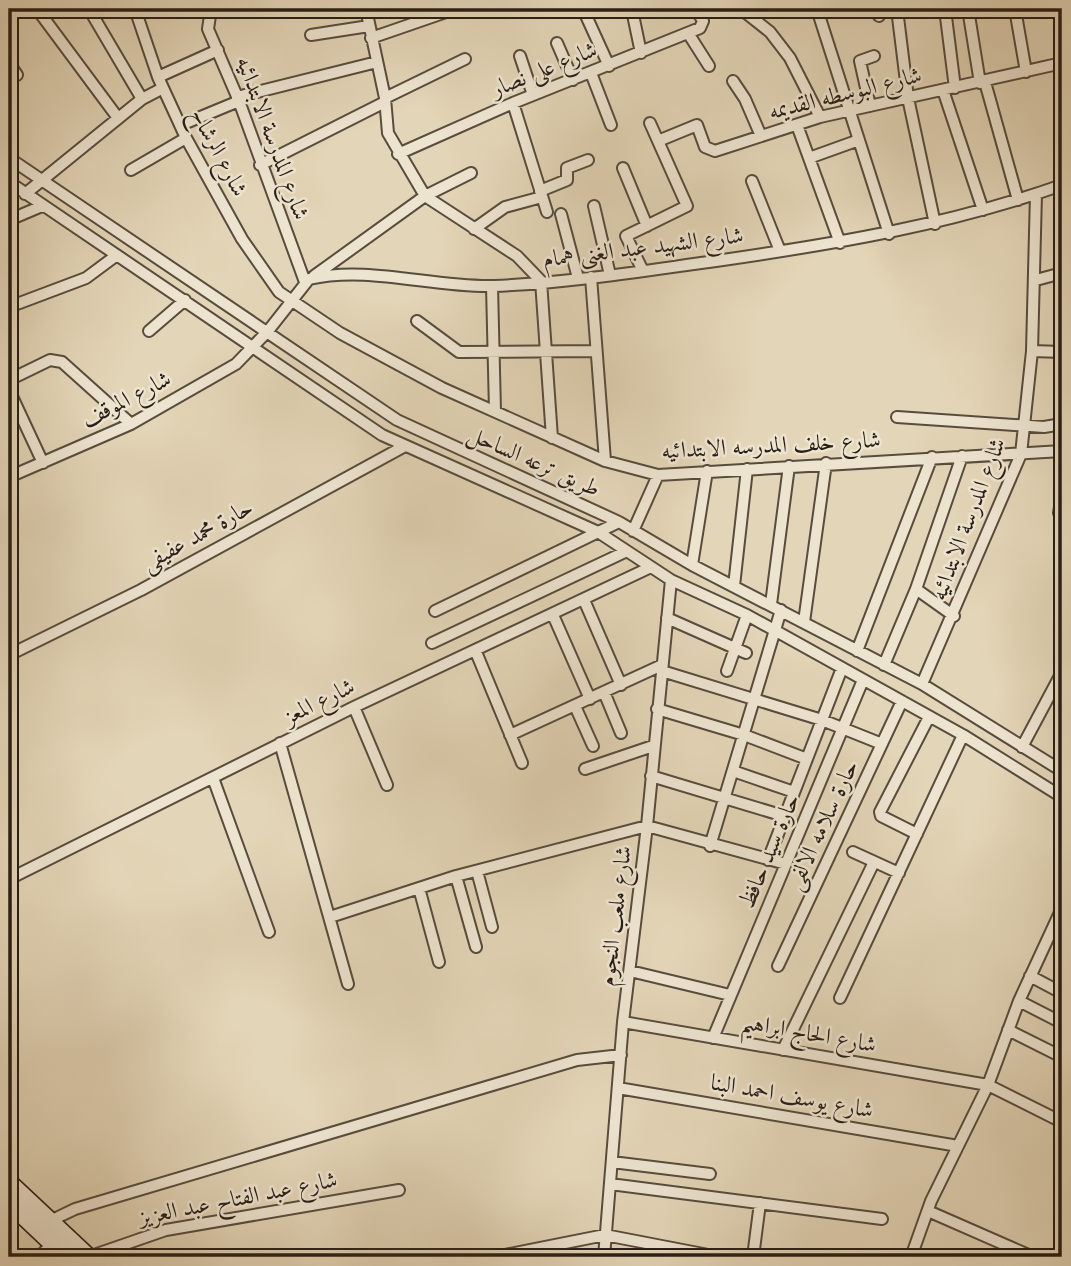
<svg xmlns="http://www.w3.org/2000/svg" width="1071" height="1266" font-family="Cardo,Amiri,serif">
<rect width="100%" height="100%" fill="#e3d5b7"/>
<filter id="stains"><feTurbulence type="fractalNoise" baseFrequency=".00286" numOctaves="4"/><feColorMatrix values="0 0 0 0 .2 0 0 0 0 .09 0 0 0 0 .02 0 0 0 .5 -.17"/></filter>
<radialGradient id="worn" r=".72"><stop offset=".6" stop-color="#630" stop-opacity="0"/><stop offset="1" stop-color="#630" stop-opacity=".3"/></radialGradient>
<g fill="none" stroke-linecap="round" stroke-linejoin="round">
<defs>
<path id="street" d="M 37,9 L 118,118
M 89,9 L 142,99
M 135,9 L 158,77 L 186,138 L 242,239 L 279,292 L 340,333 L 442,388 L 605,461 L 658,475 L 1062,451
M 211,9 L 208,29 L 239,101 L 305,282
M 366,9 L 385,98 L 388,133 L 425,196 L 517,256 L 541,281 L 552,438
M 583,9 L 609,66
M 741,9 L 770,32 L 790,58 L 820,117
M 817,9 L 889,234
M 878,9 L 879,16
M 897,9 L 908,98 L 935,224
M 945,9 L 955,88
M 968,9 L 980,83
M 1015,9 L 1026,72
M 632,10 L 641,53
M 688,33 L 709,66
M 311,35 L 369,26
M 371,38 L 455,9
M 557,43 L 573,80
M 520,56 L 533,95
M 9,63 L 17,75
M 591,73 L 611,125
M 158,77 L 218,50
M 733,81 L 745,99 L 761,136
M 985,82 L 1018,200
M 943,90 L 983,210
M 237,97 L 377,62
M 385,98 L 465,59
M 513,103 L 547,212
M 870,106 L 860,61 L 874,56
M 181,125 L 239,101
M 797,125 L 840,243
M 658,141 L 697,125 L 705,147 L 715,151 L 820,117 L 1062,63
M 398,154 L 513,103 L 700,28 L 703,21 L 696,9
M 9,158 L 397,420 L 619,522 L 692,565 L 922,684 L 1062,771
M 809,158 L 859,140
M 260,165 L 385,102
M 623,168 L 647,226
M 131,170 L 186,138
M 752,181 L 780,251
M 9,182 L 382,435 L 598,532 L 671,580 L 747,615 L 963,735 L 1062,797
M 540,191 L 567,180 L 567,168 L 588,160
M 25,194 L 142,99 L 163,88
M 594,206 L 610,275
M 561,214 L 578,278
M 9,220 L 42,206
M 474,229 L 505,207 L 542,197
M 643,271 L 626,236 L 687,206 L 650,123
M 314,276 L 425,196 L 471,173
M 591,277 L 605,461
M 1036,280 L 1062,273
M 492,286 L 495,411
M 9,307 L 86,278 L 117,255
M 417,321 L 459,352 L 596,351
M 149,331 L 185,300
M 1032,351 L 1062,352
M 9,380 L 50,360 L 62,362 L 131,424
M 9,390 L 43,463
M 897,417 L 1044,427 L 1062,424
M 9,477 L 131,424 L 236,364 L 268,331 L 309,279 C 369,265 433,288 494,286 C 568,283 642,271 716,261 C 834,244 949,225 1062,185
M 1059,513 L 1062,495
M 633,531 L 658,475
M 692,565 L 707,471
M 734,586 L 747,469
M 916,589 L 954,616
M 584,600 L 621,685
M 771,604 L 789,466
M 435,611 L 619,522
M 553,615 L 590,699
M 667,618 L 746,653
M 804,622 L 826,463
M 432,643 L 627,551
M 857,651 L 932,457
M 476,652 L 522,763
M 9,655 L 141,590 L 403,447
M 884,665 L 916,589 L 962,456
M 662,671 L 822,720 L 882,744
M 727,671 L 747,615
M 922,684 L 1021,454 L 1032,351 L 1036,194
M 604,692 L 621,733
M 575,706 L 593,746
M 354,707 L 387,785
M 657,709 L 744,735 L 807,759
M 510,735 L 662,665
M 280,743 L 348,984
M 1022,747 L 1062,672
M 585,769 L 653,746
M 733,771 L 794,792
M 651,776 L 784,816
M 213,778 L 269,932
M 917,834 L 881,816 L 880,812 L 929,717
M 710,846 L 781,610
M 853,852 L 899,873
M 768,860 L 842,668
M 477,871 L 492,927
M 456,876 L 476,947
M 9,879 L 354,707 L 651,567
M 419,888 L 439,962
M 330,917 L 456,876 L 647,826 L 786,864
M 778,966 L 902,701
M 630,971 L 730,995
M 1030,976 L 1062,993
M 840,998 L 963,735
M 1019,1001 L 1062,1023
M 623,1022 L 988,1085 L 1062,1122
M 1008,1030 L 1062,1057
M 713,1038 L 863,680
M 783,1050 L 874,862
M 618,1088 L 958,1146
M 612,1162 L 710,1174
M 610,1184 L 882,1219
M 928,1211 L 1033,1257
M 50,1221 L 75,1209 L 577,1060 L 621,1055
M 39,1257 L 56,1240
M 88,1257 L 166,1230 L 399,1190
M 495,1257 L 605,1235 L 719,1257
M 604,1257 L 623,1022 L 647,826 L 671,580
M 753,1257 L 760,1203
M 911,1257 L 931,1201 L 988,1085 L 1019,1001 L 1062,908"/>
<path id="secondary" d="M 9,1182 L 89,1257
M 9,1203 L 66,1257"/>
</defs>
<!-- street casing -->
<use href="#street" stroke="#574c3e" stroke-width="14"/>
<!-- secondary casing -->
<use href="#secondary" stroke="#281e16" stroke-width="19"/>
<!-- street -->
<use href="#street" stroke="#ede4d0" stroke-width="10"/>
<!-- secondary -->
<use href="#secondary" stroke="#ede4d0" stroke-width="16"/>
</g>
<g text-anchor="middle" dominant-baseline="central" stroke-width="5" stroke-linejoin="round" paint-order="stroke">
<!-- street labels -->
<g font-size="23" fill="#281e16" stroke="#ede4d0">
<text transform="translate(544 69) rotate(-22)">شارع على نصار</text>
<text transform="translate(845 93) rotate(-14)">شارع البوسطه القديمه</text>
<text transform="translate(273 138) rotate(70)">شارع المدرسة الابتدائيه</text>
<text transform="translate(219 152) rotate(62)">شارع الرشاح</text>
<text transform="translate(643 247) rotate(-7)">شارع الشهيد عبد الغنى همام</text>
<text transform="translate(126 399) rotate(-27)">شارع الموقف</text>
<text transform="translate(771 445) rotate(-3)">شارع خلف المدرسه الابتدائيه</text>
<text transform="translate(534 461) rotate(24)">طريق ترعه الساحل</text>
<text transform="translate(968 519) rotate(-69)">شارع المدرسة الابتدائيه</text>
<text transform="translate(197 535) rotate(-29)">حارة محمد عفيفى</text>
<text transform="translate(319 701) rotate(-26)">شارع المعز</text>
<text transform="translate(822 825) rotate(-65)">حارة سلامه الالفى</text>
<text transform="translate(769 851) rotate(-67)">حارة سيد حافظ</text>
<text transform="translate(615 916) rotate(-83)">شارع ملعب النجوم</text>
<text transform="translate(809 1033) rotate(10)">شارع الحاج ابراهيم</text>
<text transform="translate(792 1096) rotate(10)">شارع يوسف احمد البنا</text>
<text transform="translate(238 1198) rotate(-11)">شارع عبد الفتاح عبد العزيز</text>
</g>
</g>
<!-- margin -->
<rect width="1071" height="1266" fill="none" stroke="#e3d5b7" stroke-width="35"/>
<rect x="10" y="10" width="1050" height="1245" fill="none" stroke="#281e16" stroke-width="3.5"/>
<rect x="18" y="18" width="1036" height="1231" fill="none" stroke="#281e16" stroke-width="2"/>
<rect width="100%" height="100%" filter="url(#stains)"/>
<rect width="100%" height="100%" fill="url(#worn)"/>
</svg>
